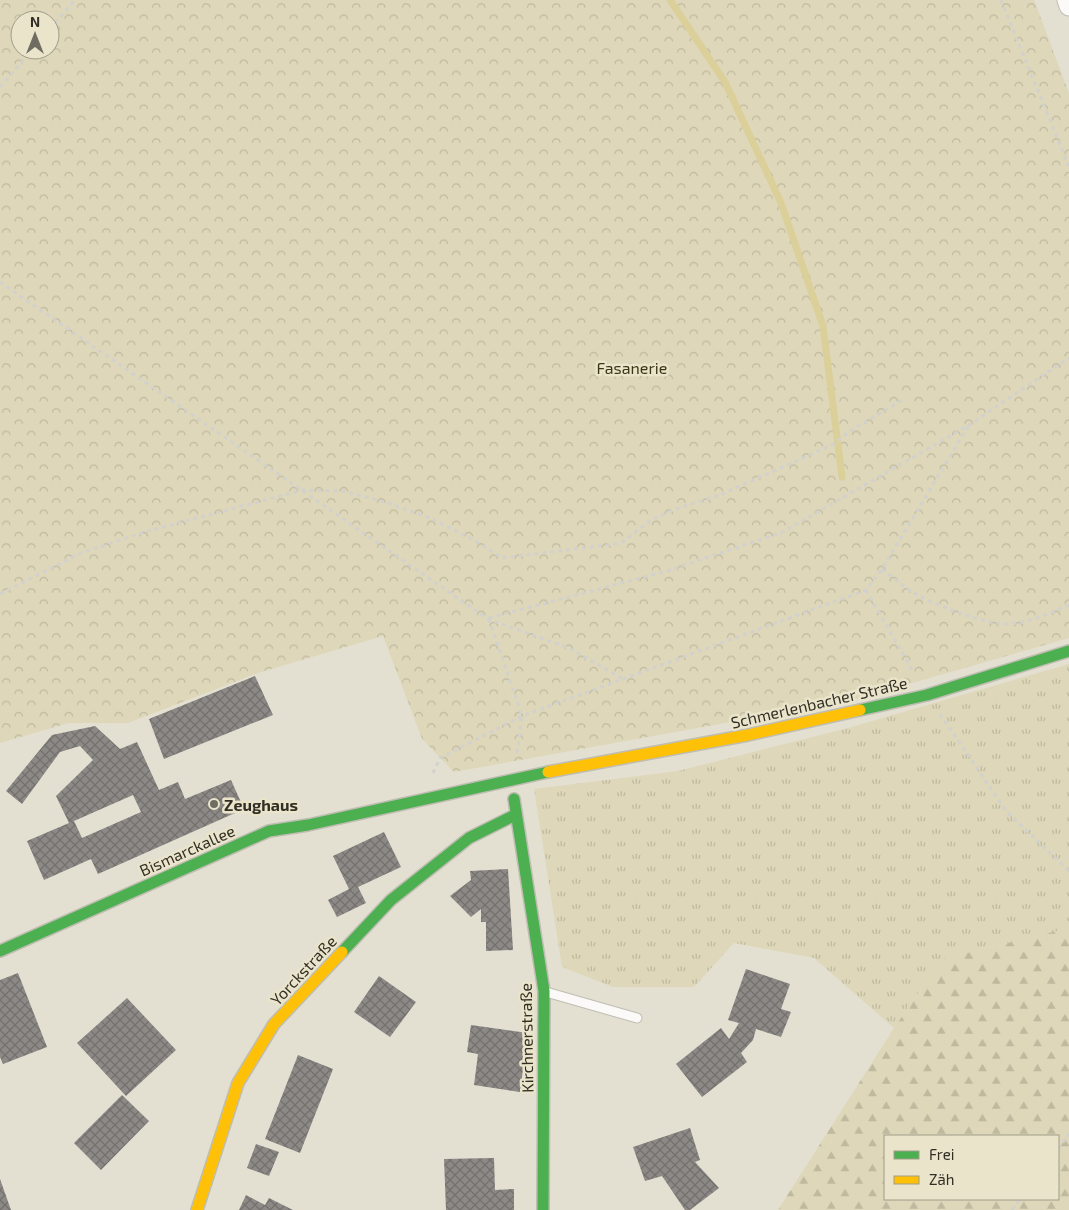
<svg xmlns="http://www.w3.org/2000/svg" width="1069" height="1210" font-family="'Exo 2',sans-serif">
<defs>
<pattern id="grass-tufts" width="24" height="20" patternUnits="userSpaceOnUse" patternTransform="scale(1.25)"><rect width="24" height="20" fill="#ded7b9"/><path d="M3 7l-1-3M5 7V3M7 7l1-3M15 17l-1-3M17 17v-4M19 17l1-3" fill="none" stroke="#bfb99f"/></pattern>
<pattern id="forest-firs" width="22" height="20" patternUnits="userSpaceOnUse" patternTransform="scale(1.25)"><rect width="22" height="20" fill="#ded7b9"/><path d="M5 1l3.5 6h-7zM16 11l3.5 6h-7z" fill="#bfb99f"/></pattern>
<pattern id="park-crowns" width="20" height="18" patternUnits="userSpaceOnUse" patternTransform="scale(1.25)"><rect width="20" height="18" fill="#ded7b9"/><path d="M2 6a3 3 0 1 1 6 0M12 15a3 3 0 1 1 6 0" fill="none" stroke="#bfb99f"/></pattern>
<pattern id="building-cross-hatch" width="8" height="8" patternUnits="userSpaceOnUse" patternTransform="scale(1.25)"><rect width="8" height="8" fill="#8c8987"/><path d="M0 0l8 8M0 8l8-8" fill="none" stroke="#73706e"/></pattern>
</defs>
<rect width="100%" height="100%" fill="#e3e0d2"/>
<!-- grass -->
<path fill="url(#grass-tufts)" d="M 1069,664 L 1069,928 L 942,959 L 894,1028 L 814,958 L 734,943 L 694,987 L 613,987 L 562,967 L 534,789 L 678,771 L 848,728 Z"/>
<!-- forest -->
<path fill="url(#forest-firs)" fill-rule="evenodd" d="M 1069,928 L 1069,1210 L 778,1210 L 894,1028 L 942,959 ZM 1058,1136 L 1058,1199 L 885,1199 L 885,1136 Z"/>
<!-- park -->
<path fill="url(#park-crowns)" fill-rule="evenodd" d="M 0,0 L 1034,0 L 1069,93 L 1069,638 L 853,700 L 454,772 L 422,739 L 383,636 L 258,673 L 128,723 L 69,723 L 0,743 ZM 20,20 L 50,20 L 50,50 L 20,50 Z"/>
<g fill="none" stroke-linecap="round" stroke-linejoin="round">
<!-- stream -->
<path stroke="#dbcf9a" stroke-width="7" d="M 670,0 L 725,82 L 781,203 L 823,326 L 842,477"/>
</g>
<!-- building -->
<path fill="url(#building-cross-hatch)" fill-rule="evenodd" d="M 255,676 L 273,715 L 164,759 L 149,719 Z
M 95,726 L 120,749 L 137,742 L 159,790 L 178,782 L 185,799 L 231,780 L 244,809 L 98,874 L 91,859 L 44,880 L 27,841 L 69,823 L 56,796 L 93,760 L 80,746 L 60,752 L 22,804 L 6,791 L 52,735 ZM 133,795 L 141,812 L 82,838 L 74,821 Z
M 384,832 L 401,867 L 358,887 L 366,903 L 337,917 L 328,900 L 349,889 L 333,856 Z
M 508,869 L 513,950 L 486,951 L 486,922 L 481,922 L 481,909 L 471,917 L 450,896 L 471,880 L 470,871 Z
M 746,969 L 790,984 L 781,1009 L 791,1012 L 781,1037 L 756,1029 L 753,1040 L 741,1053 L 747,1062 L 702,1097 L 676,1064 L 721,1028 L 729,1039 L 739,1023 L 728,1020 Z
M 18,973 L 47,1047 L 3,1064 L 0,1057 L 0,980 Z
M 379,976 L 416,1002 L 390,1037 L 354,1012 Z
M 127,998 L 176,1050 L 126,1096 L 77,1043 Z
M 471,1025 L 528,1033 L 520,1092 L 474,1085 L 478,1054 L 467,1052 Z
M 298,1055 L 333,1069 L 300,1153 L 265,1139 Z
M 122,1095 L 149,1121 L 101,1170 L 74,1143 Z
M 690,1128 L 700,1160 L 695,1162 L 719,1188 L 690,1210 L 685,1210 L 662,1176 L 645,1181 L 633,1147 Z
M 256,1144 L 279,1152 L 269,1176 L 247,1168 Z
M 494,1158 L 495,1190 L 514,1189 L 514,1210 L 446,1210 L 444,1159 Z
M 0,1179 L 11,1210 L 0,1210 Z
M 246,1195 L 265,1205 L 269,1198 L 293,1210 L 239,1210 Z"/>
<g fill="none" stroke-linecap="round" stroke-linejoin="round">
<defs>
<path id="lane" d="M 546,992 L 637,1018"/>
<path id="street" d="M 1067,0 L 1069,6"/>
<path id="fast" d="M 860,710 L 927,695 L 1069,651
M 514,799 L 544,991 L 543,1210
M 0,951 L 269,831 L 308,825 L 548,772
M 342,952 L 391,900 L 469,838 L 515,815"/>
<path id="slow" d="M 548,772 L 748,735 L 860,710
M 197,1210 L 238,1083 L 274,1024 L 342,952"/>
</defs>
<!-- lane casing -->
<use href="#lane" stroke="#bfbdb2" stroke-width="11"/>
<!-- street casing -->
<use href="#street" stroke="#bfbdb2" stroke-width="21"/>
<!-- fast casing -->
<use href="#fast" stroke="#bfbdb2" stroke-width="14"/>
<!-- slow casing -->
<use href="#slow" stroke="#bfbdb2" stroke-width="14"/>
<!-- path -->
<path stroke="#d2d1cd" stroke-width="3" stroke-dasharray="4 4" stroke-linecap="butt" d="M 1001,0 L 1069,167
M 50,29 L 75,0
M 0,87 L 32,50
M 0,282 L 488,619 L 569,648 L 623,679
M 882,569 C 891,576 900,584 909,590 C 929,603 988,626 1011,624 C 1031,622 1050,613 1069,605
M 866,590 L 914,673
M 0,594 L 81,553 L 148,531 L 303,490 L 343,491 L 388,503 L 430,518 L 472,539 L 502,558 L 621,543 L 653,519 L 676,509 L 720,495 L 832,445 L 850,431 L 902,400
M 489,618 L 667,571 L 783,532 L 969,425 L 1069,358
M 489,619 L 522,716 L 517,754
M 940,714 L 1006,811 L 1069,871
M 433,773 L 440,758 L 522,716 L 866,590 L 882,569 L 969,425
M 1058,1149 L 1069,1134
M 1012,1210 L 1020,1199"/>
<!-- lane -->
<use href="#lane" stroke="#fbfaf8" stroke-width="9"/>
<!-- street -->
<use href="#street" stroke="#fbfaf8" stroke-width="19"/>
<!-- fast -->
<use href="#fast" stroke="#4caf50" stroke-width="11"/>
<!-- slow -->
<use href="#slow" stroke="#ffc107" stroke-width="11"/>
</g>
<!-- markers -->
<circle fill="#6f6d62" stroke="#eae4cb" stroke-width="2" cx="214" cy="804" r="5"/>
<g text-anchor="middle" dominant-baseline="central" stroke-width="5" stroke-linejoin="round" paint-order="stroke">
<!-- park labels -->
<g font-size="16" fill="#3d3616" stroke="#eae4cb">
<text x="632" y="367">Fasanerie</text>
</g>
<!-- street labels -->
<g font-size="16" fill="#312f25" stroke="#eae4cb">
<text transform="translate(819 702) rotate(-13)">Schmerlenbacher Straße</text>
<text transform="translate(187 850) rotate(-24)">Bismarckallee</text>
<text transform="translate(303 970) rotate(-47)">Yorckstraße</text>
<text transform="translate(526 1038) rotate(-91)">Kirchnerstraße</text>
</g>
<!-- poi labels -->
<g font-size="16" font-weight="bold" fill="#312f25" stroke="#eae4cb" text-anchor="start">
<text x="224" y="804">Zeughaus</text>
</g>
</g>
<!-- legend -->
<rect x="884" y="1135" width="175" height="65" fill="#eae4cb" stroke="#a09c89"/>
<rect x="894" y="1151" width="25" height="8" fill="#4caf50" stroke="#a09c89"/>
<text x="929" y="1160" font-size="15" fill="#312f25">Frei</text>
<rect x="894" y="1176" width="25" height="8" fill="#ffc107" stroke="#a09c89"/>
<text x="929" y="1185" font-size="15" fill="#312f25">Zäh</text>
<!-- north arrow -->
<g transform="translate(35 35)"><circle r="24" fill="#eae4cb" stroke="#a09c89"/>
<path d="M0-4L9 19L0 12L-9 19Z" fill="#6f6d62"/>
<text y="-8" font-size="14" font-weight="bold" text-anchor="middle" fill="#312f25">N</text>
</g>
</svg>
